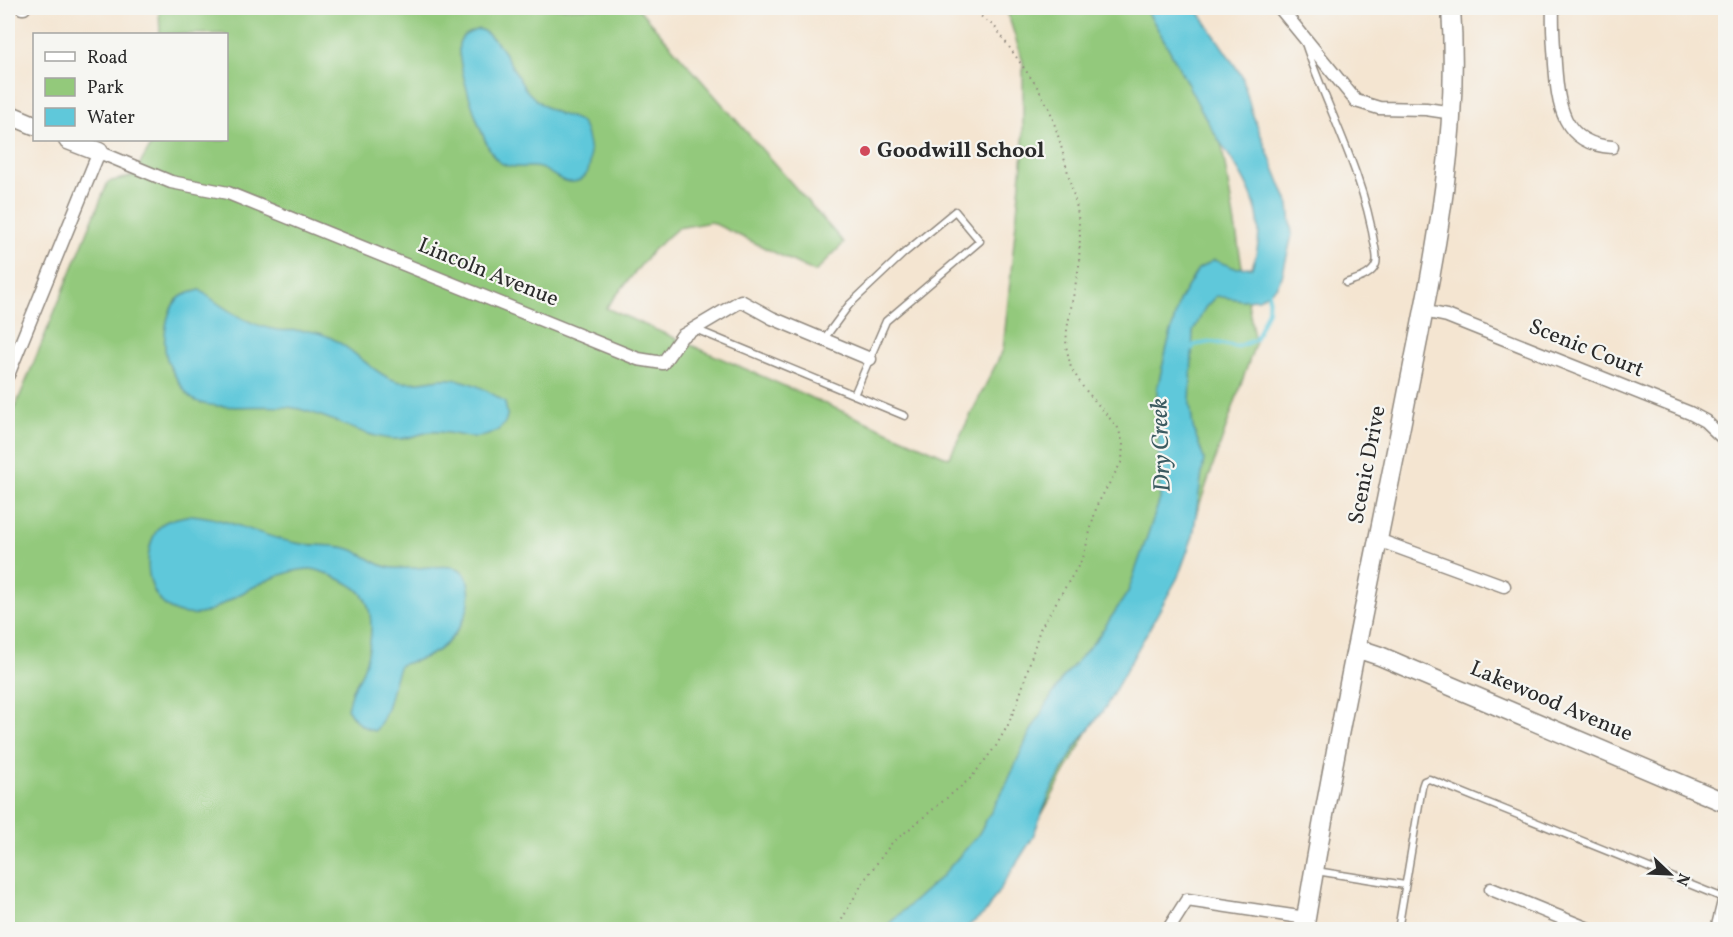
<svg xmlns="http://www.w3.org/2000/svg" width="1733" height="937" font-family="Vollkorn,serif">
<rect width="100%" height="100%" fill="#f6f6f2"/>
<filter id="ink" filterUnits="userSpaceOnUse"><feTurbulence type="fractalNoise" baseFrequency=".0167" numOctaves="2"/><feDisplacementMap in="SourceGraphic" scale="12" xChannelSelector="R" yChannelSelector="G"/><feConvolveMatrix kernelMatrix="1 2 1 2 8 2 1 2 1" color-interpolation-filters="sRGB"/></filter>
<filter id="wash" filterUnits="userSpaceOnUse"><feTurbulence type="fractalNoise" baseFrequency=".008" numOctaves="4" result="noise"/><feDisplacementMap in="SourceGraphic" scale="24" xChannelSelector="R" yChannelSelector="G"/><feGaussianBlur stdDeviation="1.35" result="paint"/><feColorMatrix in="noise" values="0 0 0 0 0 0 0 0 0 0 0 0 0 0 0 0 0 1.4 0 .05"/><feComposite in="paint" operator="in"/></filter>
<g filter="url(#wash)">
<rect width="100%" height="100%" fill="#f4e5d1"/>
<!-- green -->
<path fill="#93c97b" stroke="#5f7a53" stroke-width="1.5" d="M 159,8 L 638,8 L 844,243 L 815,272 L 711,222 L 678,228 L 653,250 L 606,308 L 949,458 L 1003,350 L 1023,153 L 1023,62 L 1006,8 L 1169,8 L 1222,147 L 1255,344 L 1177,570 L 1026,843 L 966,929 L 8,930 L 8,425 L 108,182 L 133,176 L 154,140 L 226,140 L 226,34 L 160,34 Z"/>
<!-- water -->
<path fill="#5fc8da" stroke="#457a82" stroke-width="1.5" d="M 1145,8 L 1196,8 L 1242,76 L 1252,113 L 1289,205 L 1292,235 L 1282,277 L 1276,287 L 1259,299 L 1242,300 L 1216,296 L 1205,308 L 1193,332 L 1190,404 L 1193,427 L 1204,459 L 1193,536 L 1178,577 L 1105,708 L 1076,746 L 1050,793 L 1032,839 L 985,913 L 964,929 L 883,929 L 941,877 L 978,835 L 1007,783 L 1029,734 L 1061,680 L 1098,637 L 1128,592 L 1160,499 L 1157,389 L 1166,351 L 1179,301 L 1198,269 L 1214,260 L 1235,268 L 1252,267 C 1259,249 1261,233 1257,213 C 1249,179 1226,154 1209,124 C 1187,85 1169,45 1145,8 Z
M 479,29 C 505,40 511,72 528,92 C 538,103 548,110 562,115 C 567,116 574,118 579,121 C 588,127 592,158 589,168 C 588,174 583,179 578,181 C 560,187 549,166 532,167 C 520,167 507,169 497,160 C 483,147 456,63 459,44 C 461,34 471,32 479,29 Z
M 200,290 C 223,308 247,325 277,330 C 292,332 307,328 322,334 C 348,343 368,369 391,379 C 407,386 425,381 441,379 C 465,377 486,389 505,402 C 505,406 508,412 507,416 C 505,432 484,438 471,437 C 458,436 443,430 430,432 C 418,434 407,440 394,439 C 361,437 328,414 294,408 C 269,403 209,413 191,398 C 184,392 169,367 167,359 C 162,342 165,306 182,296 C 187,293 194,292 200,290 Z
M 191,515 C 228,518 260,536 296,543 C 314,547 333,543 350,549 C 363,553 374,564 387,567 C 406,572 446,562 459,569 C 467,574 468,581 469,588 C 473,613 453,644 430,655 C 421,660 410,662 400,665 C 390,688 391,711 375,731 C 360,727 355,721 347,708 C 349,702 350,696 352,690 C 354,685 359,680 361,675 C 370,654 376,620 365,599 C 360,589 351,584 341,580 C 332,576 321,570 311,569 C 287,568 251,588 231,599 C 212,610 203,618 180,613 C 145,605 139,549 161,525 C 167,519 183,517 191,515 Z"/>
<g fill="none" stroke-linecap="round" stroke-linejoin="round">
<!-- stream -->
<path stroke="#5fc8da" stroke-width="4" d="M 1192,349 L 1194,345 L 1213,342 L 1236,347 L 1255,340 L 1268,310 L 1269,288"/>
</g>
</g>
<g filter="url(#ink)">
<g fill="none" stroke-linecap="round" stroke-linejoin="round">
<defs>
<path id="lane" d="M 1305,43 C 1327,109 1363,172 1374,242 C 1375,248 1378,258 1376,264 C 1372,276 1356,279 1346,283
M 695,329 L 905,416
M 824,339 L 849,305 L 903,254 L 955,211 L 980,241 L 886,321 L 854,395
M 1316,871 L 1405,885
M 1398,930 L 1422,787 L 1424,781 L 1429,779 L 1726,899"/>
<path id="street" d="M 22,8 L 24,8
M 1280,8 L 1356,101 L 1379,108 L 1426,109 L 1453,113
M 1553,8 C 1552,26 1554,45 1555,64 C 1558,105 1562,144 1612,147
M 1423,311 L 1447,316 L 1690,413 L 1705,421 L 1726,441
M 8,375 L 99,152 L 171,182 L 228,193 L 638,359 L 663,363 L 682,336 L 741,301 L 772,318 L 870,359
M 1378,540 L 1504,586
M 1491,889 L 1591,930
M 1168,930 L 1187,900 L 1306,918
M 1717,930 L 1726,893"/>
<path id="secondary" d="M 8,114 L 34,125
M 68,140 L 99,152
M 1356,648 L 1380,656 L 1726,803
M 1304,930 C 1332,759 1368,590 1402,421 C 1429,281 1461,152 1451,8"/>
</defs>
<!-- lane casing -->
<use href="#lane" stroke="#90887e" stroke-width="9"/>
<!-- street casing -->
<use href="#street" stroke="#90887e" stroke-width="15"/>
<!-- secondary casing -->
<use href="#secondary" stroke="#90887e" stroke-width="21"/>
<!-- path -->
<path stroke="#90887e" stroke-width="2" stroke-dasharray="1.5 4.5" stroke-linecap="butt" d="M 836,930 L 863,882 L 891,844 L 971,778 L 996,746 L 1008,725 L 1020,695 L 1040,629 L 1083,558 L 1097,505 L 1122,461 L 1123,443 L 1118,428 L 1083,387 L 1071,368 L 1066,346 L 1067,329 L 1079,266 L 1080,233 L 1077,208 L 1060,142 L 1050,110 L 1036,85 L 995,27 L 970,8"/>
<!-- lane -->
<use href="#lane" stroke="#fff" stroke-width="6"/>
<!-- street -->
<use href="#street" stroke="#fff" stroke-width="12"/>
<!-- secondary -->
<use href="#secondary" stroke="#fff" stroke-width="18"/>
</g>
</g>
<!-- markers -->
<circle fill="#d1495b" stroke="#f6f6f2" stroke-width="2" cx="865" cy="151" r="6"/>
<g text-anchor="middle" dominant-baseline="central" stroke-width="4.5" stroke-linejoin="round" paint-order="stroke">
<!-- poi labels -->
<g font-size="22" font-weight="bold" fill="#2b2b2b" stroke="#f6f6f2" text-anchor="start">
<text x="877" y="151">Goodwill School</text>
</g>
<!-- street labels -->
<g font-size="22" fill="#2b2b2b" stroke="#f6f6f2">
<text transform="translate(488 273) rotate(22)">Lincoln Avenue</text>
<text transform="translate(1586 349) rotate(22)">Scenic Court</text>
<text transform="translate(1368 465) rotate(-79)">Scenic Drive</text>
<text transform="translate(1551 702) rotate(23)">Lakewood Avenue</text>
</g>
<!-- water labels -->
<g font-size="24" font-style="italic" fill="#3b5a60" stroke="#f6f6f2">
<text transform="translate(1162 445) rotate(-92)">Dry Creek</text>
</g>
</g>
<!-- margin -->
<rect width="1733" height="937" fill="none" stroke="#f6f6f2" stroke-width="30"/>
<!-- legend -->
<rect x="33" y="33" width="195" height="108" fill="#f6f6f2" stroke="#a5a5a2" stroke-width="1.5"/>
<rect x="45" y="52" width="30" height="9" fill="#ffffff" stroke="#a5a5a2" stroke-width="1.5"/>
<text x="87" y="63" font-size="18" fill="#2b2b2b">Road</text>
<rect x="45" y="78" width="30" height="18" fill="#93c97b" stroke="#a5a5a2" stroke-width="1.5"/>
<text x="87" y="93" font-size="18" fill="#2b2b2b">Park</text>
<rect x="45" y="108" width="30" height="18" fill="#5fc8da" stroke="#a5a5a2" stroke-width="1.5"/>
<text x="87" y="123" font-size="18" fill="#2b2b2b">Water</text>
<!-- north arrow -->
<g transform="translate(1670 874) rotate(113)" stroke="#f6f6f2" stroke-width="4.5" paint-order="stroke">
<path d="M0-4.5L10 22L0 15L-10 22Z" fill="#2b2b2b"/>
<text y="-9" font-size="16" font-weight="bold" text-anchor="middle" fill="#2b2b2b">N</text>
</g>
</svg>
